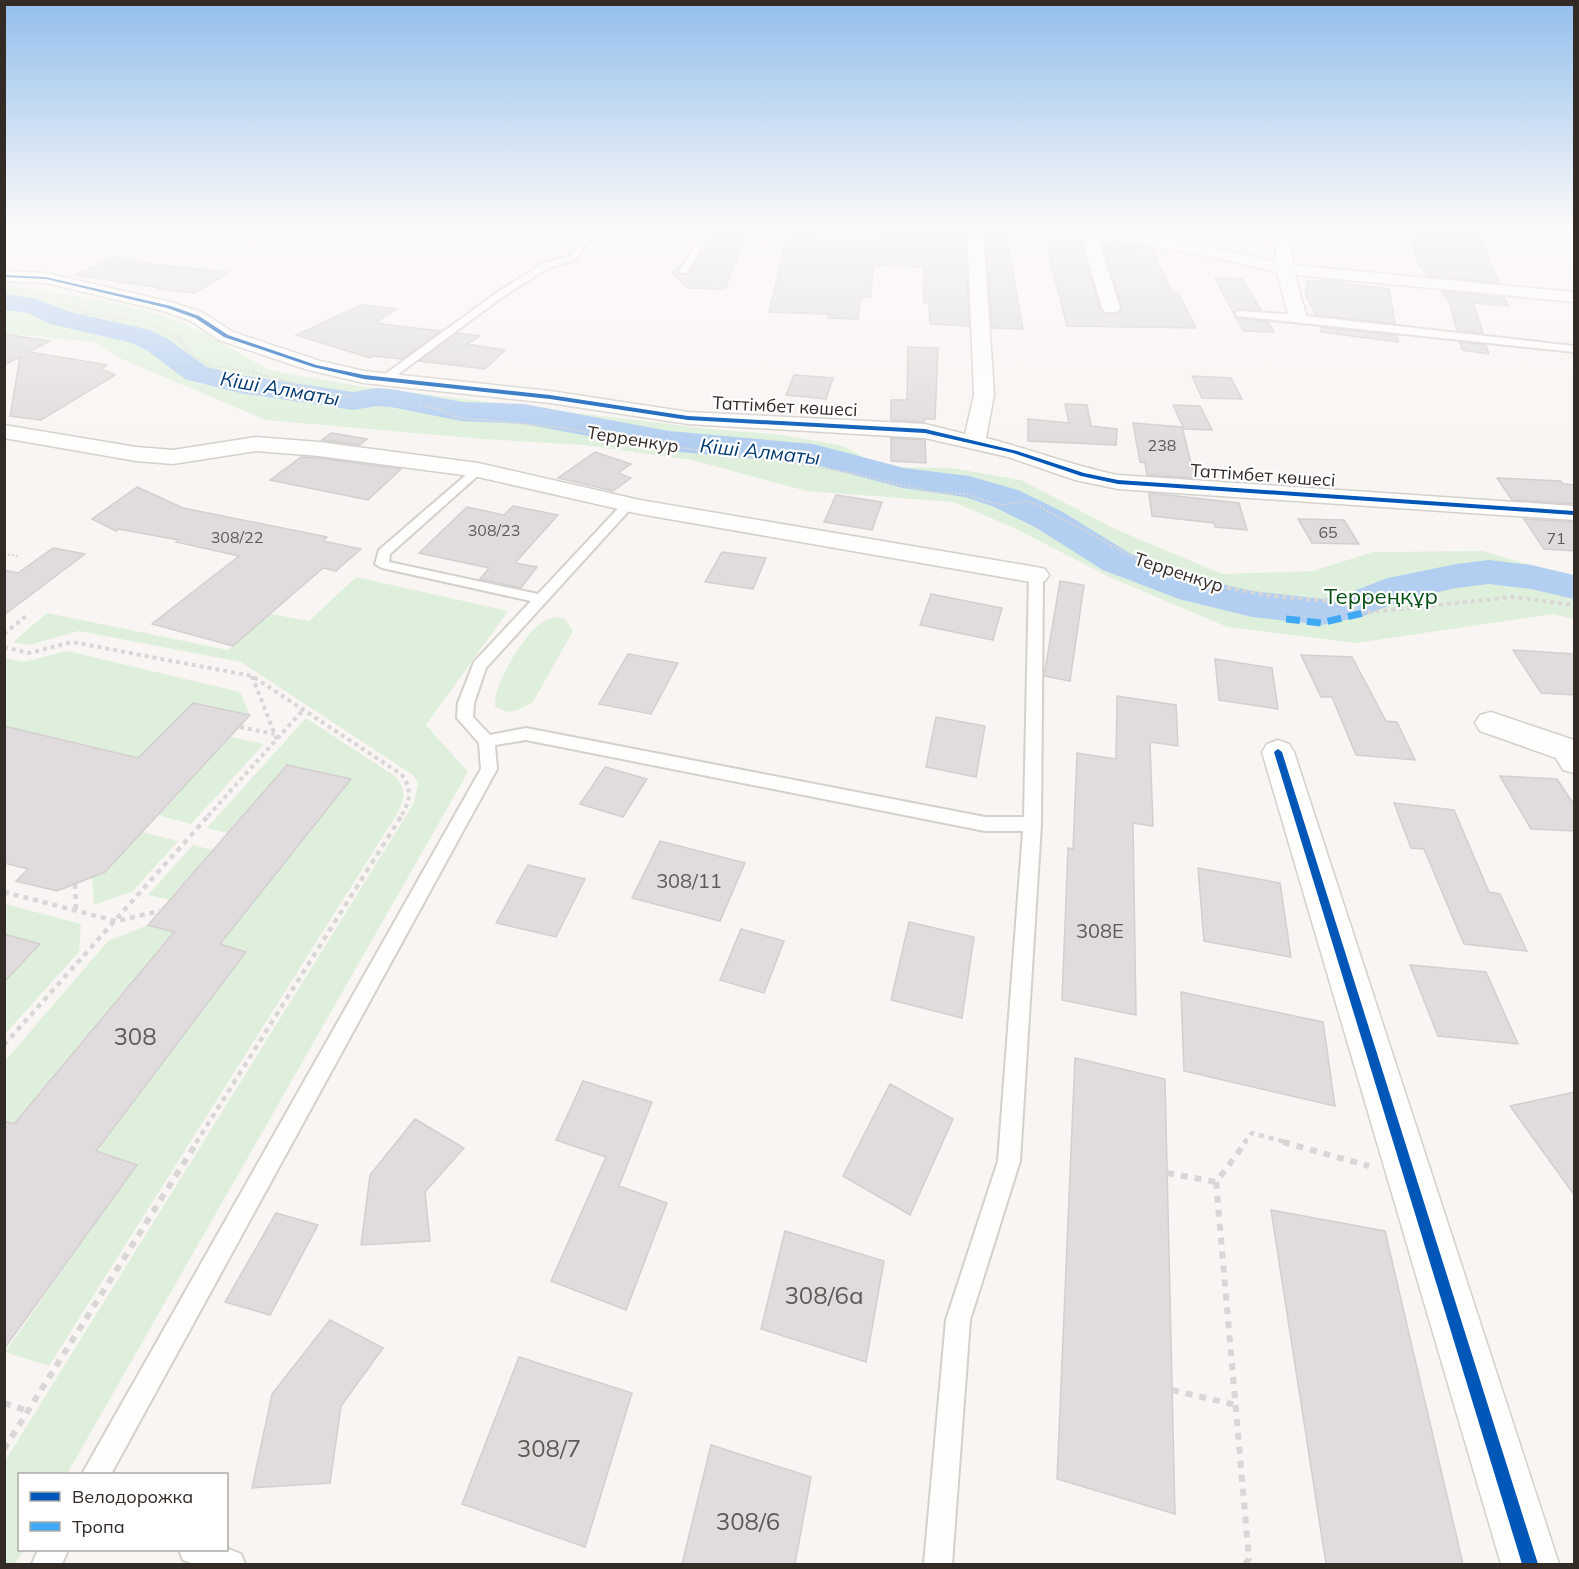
<svg xmlns="http://www.w3.org/2000/svg" width="1579" height="1569" font-family="Mulish,sans-serif">
<rect width="100%" height="100%" fill="#f8f5f2"/>
<!-- green -->
<path fill="#def0db" d="M 5,285 L 110,302 L 165,316 L 206,334 L 269,370 L 358,386 L 709,429 L 783,435 L 843,446 L 881,467 L 951,468 L 1021,480 L 1115,529 L 1222,574 L 1313,571 L 1373,552 L 1482,551 L 1574,577 L 1574,619 L 1553,614 L 1356,643 L 1227,627 L 1114,579 L 1010,526 L 953,502 L 806,491 L 692,460 L 585,445 L 484,439 L 266,420 L 122,359 L 96,342 L 5,333 Z
M 356,577 L 508,611 L 426,725 L 468,772 L 67,1474 L 20,1474 L 20,1550 L 24,1550 L 15,1564 L 5,1564 L 5,1461 L 414,803 L 418,783 L 413,775 L 241,662 L 79,631 L 29,645 L 13,642 L 47,613 L 228,650 L 271,614 L 309,621 Z
M 553,617 L 565,619 L 573,631 L 533,702 L 518,710 L 506,712 L 495,706 C 493,685 523,636 540,624 C 543,621 549,619 553,617 Z
M 67,651 L 240,692 L 250,715 L 193,703 L 138,758 L 5,726 L 5,658 L 24,662 Z
M 306,718 L 396,777 C 407,791 404,799 397,814 L 49,1366 L 5,1352 L 136,1165 L 96,1151 L 246,952 L 220,944 L 351,779 L 287,765 L 227,833 L 207,828 Z
M 231,737 L 264,744 L 191,824 L 157,815 Z
M 142,832 L 178,841 L 133,891 L 94,905 L 92,877 L 105,872 Z
M 193,845 L 213,850 L 170,900 L 148,895 Z
M 5,904 L 81,924 L 79,952 L 5,1034 L 4,982 L 39,944 L 5,934 Z
M 148,925 L 174,932 L 14,1124 L 5,1121 L 5,1061 L 108,941 Z"/>
<g fill="none" stroke-linecap="round" stroke-linejoin="round">
<!-- river -->
<path fill="#b2cef1" fill-rule="evenodd" d="M 4,294 L 34,298 L 70,312 L 150,330 L 168,339 L 207,367 L 240,375 L 353,392 L 377,388 L 391,389 L 463,402 L 524,404 L 669,431 L 813,444 L 904,468 L 969,476 L 1018,490 L 1061,511 L 1131,554 L 1204,580 L 1252,591 L 1322,599 L 1340,596 L 1388,578 L 1456,564 L 1489,560 L 1531,565 L 1574,575 L 1574,599 L 1531,589 L 1489,584 L 1456,588 L 1400,601 L 1364,616 L 1322,625 L 1252,617 L 1179,599 L 1103,570 L 1035,527 L 992,506 L 965,497 L 903,488 L 812,464 L 669,451 L 524,424 L 461,421 L 391,407 L 377,406 L 353,410 L 240,393 L 185,379 L 148,351 L 132,343 L 50,324 L 28,313 L 4,310 Z"/>
</g>
<!-- building -->
<path fill="#e0dcdd" stroke="#d3cfd0" stroke-width="1.5" d="M 794,226 L 822,226 L 817,238 L 877,240 L 880,226 L 965,228 L 969,326 L 930,324 L 929,304 L 924,303 L 924,267 L 874,265 L 870,297 L 861,297 L 858,319 L 828,318 L 829,314 L 769,312 L 789,230 L 792,230 Z
M 1408,226 L 1476,226 L 1499,283 L 1428,276 L 1418,263 Z
M 716,227 L 749,228 L 725,289 L 688,288 L 672,272 L 681,264 L 678,270 L 679,274 L 689,274 Z
M 985,229 L 1005,230 L 1023,329 L 992,328 Z
M 1059,235 L 1080,239 L 1100,309 L 1105,314 L 1117,314 L 1122,307 L 1102,243 L 1152,249 L 1172,293 L 1178,293 L 1196,328 L 1067,326 L 1047,248 Z
M 116,257 L 159,265 L 229,272 L 195,293 L 157,289 L 160,288 L 75,275 Z
M 1215,278 L 1242,279 L 1261,310 L 1238,309 L 1234,314 Z
M 1308,281 L 1345,282 L 1345,284 L 1389,289 L 1395,324 L 1316,315 L 1305,294 Z
M 1441,291 L 1505,298 L 1508,306 L 1473,303 L 1483,333 L 1457,331 L 1449,301 Z
M 361,305 L 396,309 L 375,323 L 440,331 L 402,359 L 374,356 L 370,358 L 296,335 Z
M 1236,318 L 1268,322 L 1274,332 L 1244,331 Z
M 1321,327 L 1397,335 L 1398,342 L 1321,332 Z
M 457,333 L 480,336 L 467,344 L 505,350 L 485,369 L 419,361 Z
M 4,334 L 50,341 L 29,352 L 107,365 L 101,369 L 115,375 L 41,420 L 10,416 L 20,357 L 4,365 Z
M 1460,342 L 1486,345 L 1489,354 L 1462,350 Z
M 908,347 L 938,348 L 935,419 L 924,419 L 924,422 L 891,420 L 891,400 L 907,400 Z
M 794,375 L 833,378 L 826,399 L 786,395 Z
M 1192,376 L 1231,378 L 1242,399 L 1202,398 Z
M 1065,404 L 1087,405 L 1091,426 L 1117,429 L 1116,445 L 1028,441 L 1028,419 L 1069,423 Z
M 1173,405 L 1200,406 L 1212,430 L 1184,429 Z
M 1133,423 L 1182,427 L 1195,478 L 1147,475 L 1145,463 L 1140,462 Z
M 331,433 L 367,439 L 360,445 L 322,440 Z
M 891,438 L 925,440 L 926,463 L 891,461 Z
M 595,452 L 631,464 L 618,473 L 631,478 L 613,491 L 558,478 Z
M 301,457 L 319,458 L 401,469 L 368,500 L 270,480 Z
M 1497,478 L 1561,481 L 1563,484 L 1575,485 L 1575,504 L 1512,500 Z
M 137,487 L 183,508 L 327,537 L 323,541 L 361,549 L 336,571 L 323,568 L 233,646 L 152,624 L 239,556 L 176,542 L 179,540 L 118,529 L 116,531 L 92,519 Z
M 1149,493 L 1239,503 L 1247,530 L 1215,527 L 1214,523 L 1152,516 Z
M 836,495 L 882,502 L 872,530 L 824,522 Z
M 513,506 L 558,515 L 515,563 L 537,567 L 521,588 L 480,579 L 489,568 L 419,553 L 467,507 L 504,515 Z
M 1298,519 L 1344,520 L 1359,544 L 1312,543 Z
M 1524,519 L 1575,522 L 1575,551 L 1544,549 Z
M 53,548 L 85,554 L 4,615 L 4,570 L 18,573 Z
M 722,552 L 766,558 L 753,589 L 705,582 Z
M 1060,581 L 1084,585 L 1070,681 L 1044,676 Z
M 931,594 L 1002,608 L 993,640 L 920,625 Z
M 1513,650 L 1575,654 L 1575,695 L 1541,693 Z
M 628,654 L 678,663 L 651,714 L 599,704 Z
M 1301,655 L 1352,657 L 1386,721 L 1397,722 L 1415,760 L 1356,755 L 1332,697 L 1321,697 Z
M 1215,659 L 1272,668 L 1278,709 L 1219,700 Z
M 1117,696 L 1176,705 L 1178,746 L 1150,742 L 1153,826 L 1133,823 L 1136,1015 L 1062,1000 L 1068,848 L 1073,849 L 1077,753 L 1116,759 Z
M 193,703 L 250,715 L 105,872 L 57,891 L 16,881 L 28,869 L 4,863 L 4,726 L 138,758 Z
M 936,717 L 985,726 L 976,777 L 926,767 Z
M 287,765 L 351,779 L 220,944 L 246,952 L 96,1151 L 137,1165 L 4,1349 L 4,1121 L 14,1124 L 174,932 L 148,925 Z
M 605,767 L 647,779 L 623,817 L 580,804 Z
M 1500,776 L 1557,779 L 1575,806 L 1575,831 L 1531,829 Z
M 1394,803 L 1454,810 L 1489,892 L 1500,894 L 1527,951 L 1464,944 L 1424,849 L 1411,848 Z
M 660,841 L 745,863 L 720,921 L 632,898 Z
M 528,865 L 585,879 L 556,937 L 496,923 Z
M 1198,868 L 1280,883 L 1291,957 L 1204,941 Z
M 909,922 L 974,937 L 962,1018 L 891,1000 Z
M 741,929 L 784,941 L 764,993 L 720,980 Z
M 4,934 L 40,944 L 4,982 Z
M 1410,965 L 1486,972 L 1518,1044 L 1438,1036 Z
M 1181,992 L 1323,1022 L 1335,1106 L 1184,1071 Z
M 1075,1058 L 1165,1079 L 1175,1514 L 1057,1479 Z
M 583,1081 L 652,1102 L 619,1186 L 667,1203 L 626,1310 L 551,1281 L 606,1157 L 556,1140 Z
M 890,1084 L 953,1119 L 910,1215 L 843,1176 Z
M 1575,1092 L 1575,1196 L 1510,1106 Z
M 415,1119 L 464,1148 L 425,1192 L 430,1241 L 361,1245 L 370,1175 Z
M 1271,1210 L 1385,1231 L 1463,1564 L 1326,1564 Z
M 276,1213 L 318,1225 L 270,1315 L 225,1302 Z
M 785,1231 L 884,1261 L 866,1362 L 761,1329 Z
M 330,1320 L 383,1348 L 341,1406 L 330,1483 L 252,1488 L 272,1394 Z
M 519,1357 L 632,1393 L 585,1547 L 462,1504 Z
M 711,1445 L 811,1477 L 795,1564 L 682,1564 Z"/>
<g fill="none" stroke-linecap="round" stroke-linejoin="round">
<defs>
<path id="service" d="M 592,226 L 600,226 L 575,260 L 548,268 L 501,298 L 389,381 L 381,381 L 381,377 L 495,294 L 542,264 L 569,256 Z
M 706,226 L 714,226 L 687,273 L 681,273 L 680,271 Z
M 1239,311 L 1298,315 L 1574,346 L 1574,352 L 1236,316 L 1236,312 Z
M 478,467 L 482,468 L 482,472 L 390,554 L 389,562 L 538,594 L 625,501 L 629,500 L 635,504 L 486,668 L 474,703 L 473,717 L 490,735 L 526,728 L 985,817 L 1024,817 L 1029,575 L 1036,571 L 1043,575 L 1041,824 L 1020,1161 L 970,1320 L 952,1564 L 924,1564 L 946,1320 L 998,1161 L 1023,831 L 985,831 L 526,740 L 495,745 L 497,769 L 111,1474 L 82,1474 L 481,769 L 479,743 L 457,718 L 458,703 L 474,662 L 531,601 L 382,568 L 375,564 L 379,550 L 474,468 Z
M 226,1548 L 241,1554 L 245,1564 L 194,1564 L 183,1560 L 179,1550 Z
M 38,1550 L 68,1550 L 62,1564 L 32,1564 Z"/>
<path id="minor" d="M 466,226 L 483,226 L 468,240 L 456,240 L 454,237 Z
M 967,226 L 983,226 L 994,395 L 986,438 C 1030,449 1073,466 1118,475 L 1574,506 L 1574,520 L 1118,489 L 1075,480 L 1008,457 L 925,438 L 688,424 L 550,403 L 364,383 L 308,370 L 219,340 L 191,321 L 163,311 L 46,283 L 4,281 L 4,271 L 46,273 L 175,303 L 203,313 L 233,332 L 320,361 L 364,371 L 550,391 L 688,412 L 925,424 L 965,434 L 974,395 Z
M 1048,226 C 1125,225 1202,245 1276,262 L 1275,226 L 1291,226 L 1293,265 L 1574,292 L 1574,302 L 1295,275 L 1307,318 L 1304,322 L 1292,322 L 1289,318 L 1277,272 L 1198,254 L 1098,237 L 1120,308 L 1117,312 L 1105,312 L 1102,308 L 1081,235 L 1051,229 Z
M 4,425 L 136,447 L 173,450 L 256,437 L 319,442 L 478,463 L 640,500 L 1036,567 L 1045,569 L 1049,575 L 1045,581 L 1036,583 L 640,514 L 478,477 L 319,456 L 256,451 L 173,464 L 136,461 L 4,438 Z
M 1491,712 L 1574,740 L 1574,773 L 1563,770 L 1556,758 L 1480,731 L 1475,723 L 1480,715 Z
M 1278,740 L 1289,744 L 1294,752 L 1559,1564 L 1501,1564 L 1262,752 L 1267,744 Z"/>
</defs>
<!-- service casing -->
<use href="#service" stroke="#d5d0cb" stroke-width="4"/>
<!-- minor casing -->
<use href="#minor" stroke="#d5d0cb" stroke-width="3"/>
<!-- path-far3 -->
<path stroke="#d9d7d6" stroke-width="2" stroke-dasharray="2 2" stroke-linecap="butt" d="M 61,303 L 88,314 L 137,321
M 155,325 L 181,344
M 183,334 L 178,337 L 187,350 L 208,365 L 252,372 L 327,393 L 353,397
M 420,405 L 442,410 L 454,417 L 565,428 L 630,441 L 788,462 L 851,473 L 931,492 L 965,494 L 1001,505 L 1029,501 L 1137,559 L 1155,566
M 4,554 L 19,556"/>
<!-- path-far2 -->
<path stroke="#d9d7d6" stroke-width="4" stroke-dasharray="4 4" stroke-linecap="butt" d="M 1151,564 L 1208,584 L 1272,596 L 1343,602 L 1363,613 L 1513,597 L 1574,605
M 4,634 L 26,616
M 4,647 L 29,653 L 72,642 L 252,676 L 401,774 C 413,788 410,802 401,816
M 252,676 L 277,740
M 240,727 L 274,734
M 208,816 L 303,710"/>
<!-- path-far1 -->
<path stroke="#d9d7d6" stroke-width="4.5" stroke-dasharray="5 5" stroke-linecap="butt" d="M 75,884 L 76,911
M 4,892 L 116,921 L 160,911
M 4,1045 L 209,815
M 196,1143 L 402,815
M 1244,1143 L 1252,1133 L 1289,1143"/>
<!-- path -->
<path stroke="#d9d7d6" stroke-width="6" stroke-dasharray="7 7" stroke-linecap="butt" d="M 1283,1142 L 1369,1166
M 1167,1173 L 1216,1182
M 1172,1390 L 1236,1405
M 4,1403 L 28,1411
M 4,1449 L 197,1142
M 1245,1564 L 1249,1559 L 1216,1182 L 1246,1142"/>
<!-- service -->
<use href="#service" fill="#fefefd" fill-rule="evenodd"/>
<!-- minor -->
<use href="#minor" fill="#fefefd" fill-rule="evenodd"/>
<!-- quiet -->
<path stroke="#3fa9f5" stroke-width="7" stroke-dasharray="14 7" stroke-linecap="butt" d="M 1286,619 L 1321,623 L 1363,613"/>
<defs>
<path id="cycleway" d="M 4,275 L 46,277 L 171,306 L 199,316 L 228,335 L 316,365 L 364,375 L 550,395 L 688,416 L 925,429 L 1017,451 L 1084,473 L 1118,480 L 1574,511 L 1574,515 L 1118,484 L 1081,476 L 1013,453 L 925,433 L 688,420 L 550,399 L 364,379 L 313,367 L 224,337 L 195,318 L 167,308 L 46,279 L 4,277 Z
M 1278,749 L 1282,752 L 1538,1564 L 1522,1564 L 1274,752 Z"/>
</defs>
<!-- cycleway casing -->
<use href="#cycleway" stroke="#fff" stroke-width="4"/>
<!-- cycleway -->
<use href="#cycleway" fill="#0057b8" fill-rule="evenodd"/>
</g>
<!-- sky -->
<linearGradient id="sky" x2="0" y2="1"><stop stop-color="#92beec"/><stop offset="0.51" stop-color="#fcfaf9"/><stop offset="1" stop-color="#fcfaf9" stop-opacity="0"/></linearGradient>
<rect width="1579" height="446" fill="url(#sky)"/>
<g text-anchor="middle" dominant-baseline="central" stroke-width="4.5" stroke-linejoin="round" paint-order="stroke">
<!-- far-number labels -->
<g font-size="16" fill="#5f5855">
<text x="1162" y="445">238</text>
<text x="494" y="530">308/23</text>
<text x="1328" y="532">65</text>
<text x="237" y="537">308/22</text>
<text x="1556" y="538">71</text>
</g>
<!-- far-street labels -->
<g font-size="18" fill="#332b26" stroke="#fff">
<text transform="translate(785 406) rotate(3)">Таттімбет көшесі</text>
<text transform="translate(633 439) rotate(9)">Терренкур</text>
<text transform="translate(1263 475) rotate(4)">Таттімбет көшесі</text>
<text transform="translate(1179 572) rotate(18)">Терренкур</text>
</g>
<!-- far-water labels -->
<g font-size="20" font-style="italic" fill="#003974" stroke="#fff">
<text transform="translate(280 388) rotate(10)">Кіші Алматы</text>
<text transform="translate(760 451) rotate(6)">Кіші Алматы</text>
</g>
<!-- number labels -->
<g font-size="20" fill="#5f5855">
<text x="689" y="880">308/11</text>
<text x="1100" y="930">308Е</text>
</g>
<!-- park labels -->
<g font-size="22" fill="#035012" stroke="#fff">
<text x="1381" y="596">Терреңқұр</text>
</g>
<!-- near-number labels -->
<g font-size="24" fill="#5f5855">
<text x="135" y="1036">308</text>
<text x="824" y="1295">308/6а</text>
<text x="549" y="1448">308/7</text>
<text x="748" y="1521">308/6</text>
</g>
</g>
<!-- border -->
<rect width="1579" height="1569" fill="none" stroke="#332b26" stroke-width="12"/>
<!-- legend -->
<rect x="18" y="1473" width="210" height="78" fill="#ffffff" stroke="#adaaa8" stroke-width="1.5"/>
<rect x="30" y="1492" width="30" height="9" fill="#0057b8" stroke="#adaaa8" stroke-width="1.5"/>
<text x="72" y="1503" font-size="18" fill="#332b26">Велодорожка</text>
<rect x="30" y="1522" width="30" height="9" fill="#3fa9f5" stroke="#adaaa8" stroke-width="1.5"/>
<text x="72" y="1533" font-size="18" fill="#332b26">Тропа</text>
</svg>
